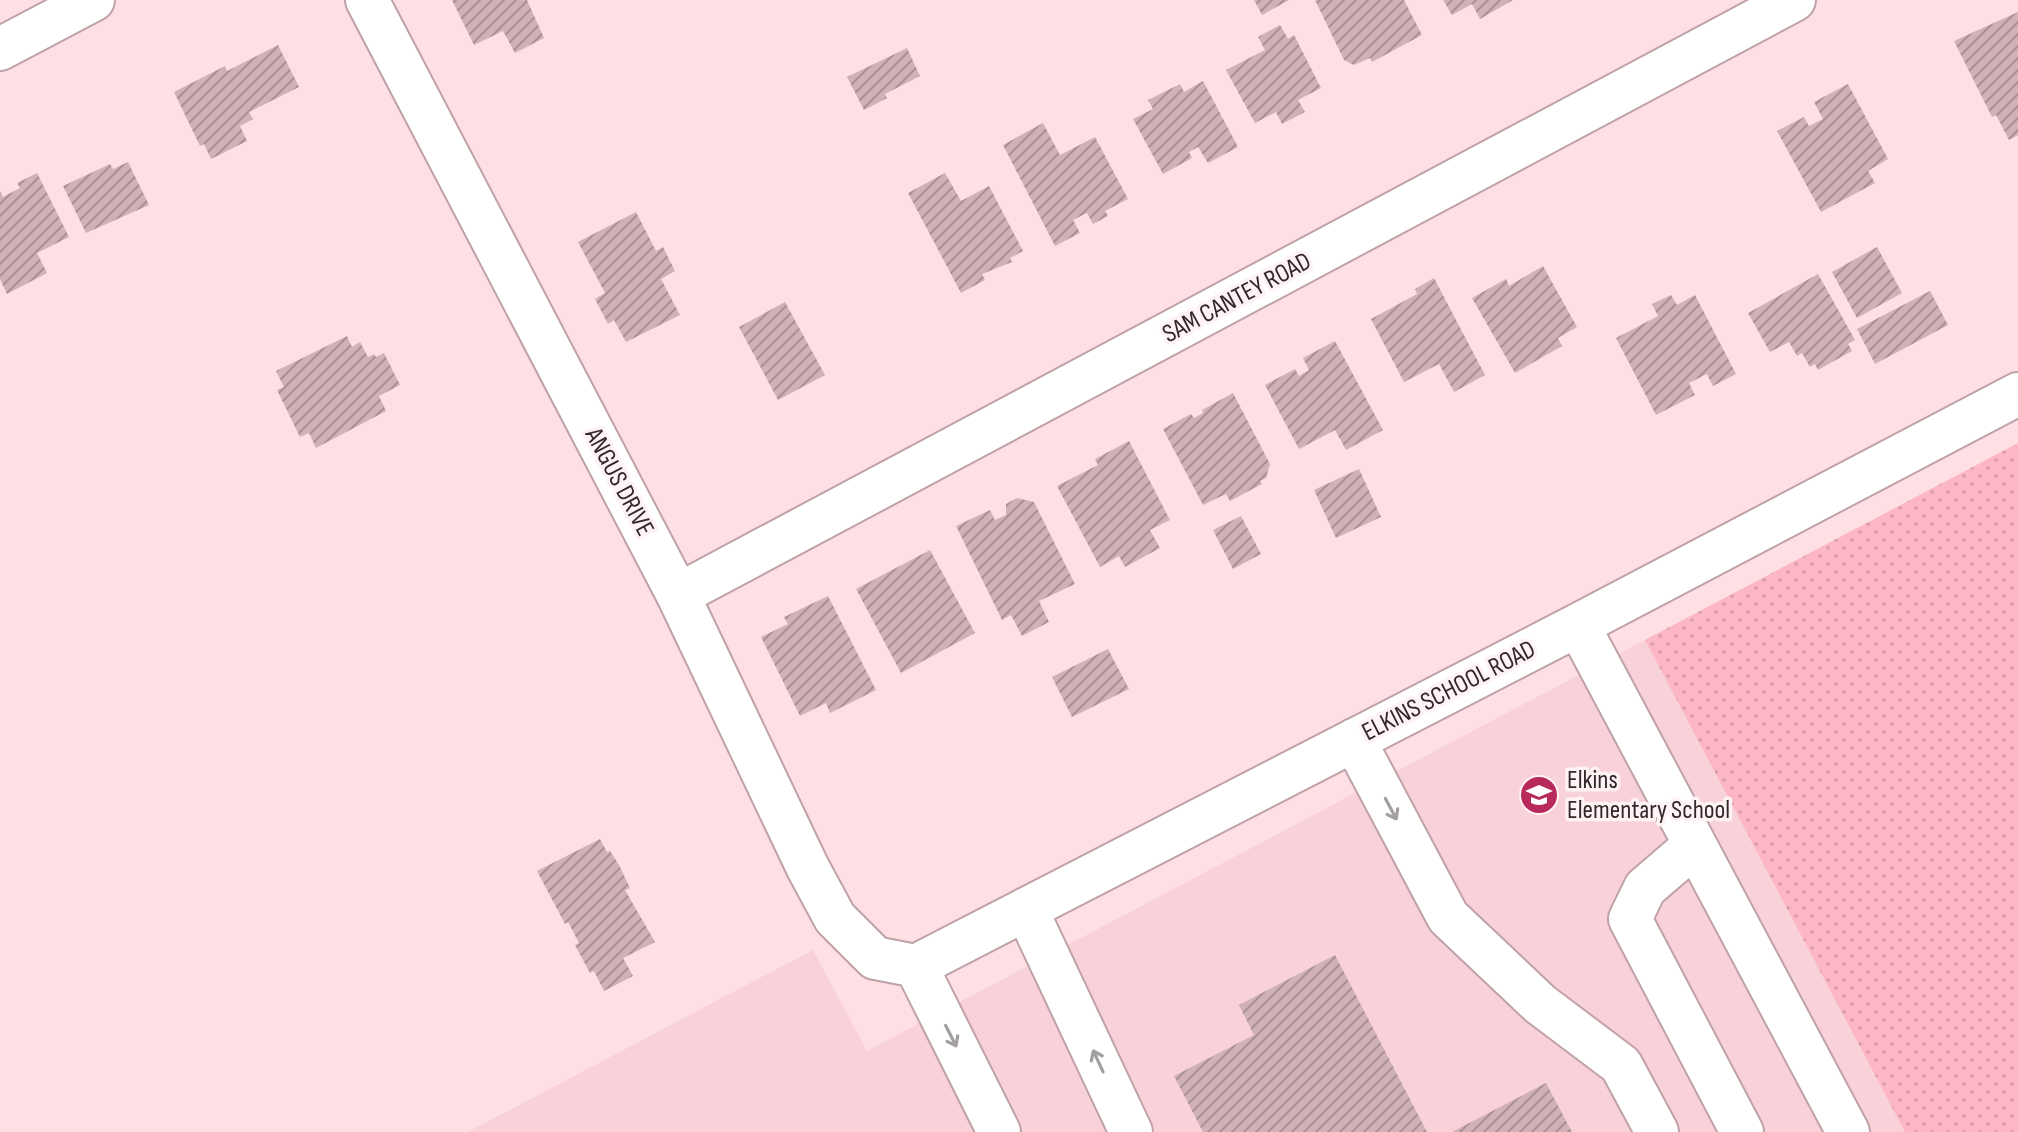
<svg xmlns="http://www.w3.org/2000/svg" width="2018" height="1132" font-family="'Sofia Sans Condensed',sans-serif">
<defs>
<pattern id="grass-dots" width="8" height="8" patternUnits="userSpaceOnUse" patternTransform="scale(2)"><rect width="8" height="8" fill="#fcb6c4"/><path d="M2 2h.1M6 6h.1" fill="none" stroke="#d89ca8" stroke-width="1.8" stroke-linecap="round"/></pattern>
<pattern id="building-hatch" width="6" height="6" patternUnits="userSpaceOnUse" patternTransform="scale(2)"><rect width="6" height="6" fill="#cfb1b7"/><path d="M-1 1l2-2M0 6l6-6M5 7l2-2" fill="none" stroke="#a99095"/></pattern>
</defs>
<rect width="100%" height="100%" fill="#fedfe4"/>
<!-- built -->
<path fill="#f8d1d9" d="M 1645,640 L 1905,1132 L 468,1132 L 813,950 L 867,1051 Z"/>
<!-- grass -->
<path fill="url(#grass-dots)" d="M 2018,443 L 2018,1132 L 1905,1132 L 1645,640 Z"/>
<!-- building -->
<path fill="url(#building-hatch)" d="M 452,0 L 527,0 L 544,38 L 515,53 L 503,31 L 474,45 Z
M 1254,0 L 1289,0 L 1262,15 Z
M 1315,0 L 1404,0 L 1422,35 L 1372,62 L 1370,58 L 1354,65 L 1344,60 Z
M 1443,0 L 1513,0 L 1480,19 L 1472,4 L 1452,15 Z
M 2018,12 L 2018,135 L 2009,140 L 1996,115 L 1992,117 L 1954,41 Z
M 1280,25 L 1288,39 L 1294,35 L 1321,88 L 1298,100 L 1305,112 L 1282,124 L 1276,112 L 1255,123 L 1226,70 L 1265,50 L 1258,37 Z
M 278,45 L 299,87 L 249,112 L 253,119 L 240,126 L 247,141 L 211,159 L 204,144 L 200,146 L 174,92 L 225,66 L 227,71 Z
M 907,48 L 920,76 L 885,94 L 887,98 L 864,110 L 847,77 Z
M 1203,81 L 1238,147 L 1208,163 L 1198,147 L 1189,152 L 1192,158 L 1163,174 L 1133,119 L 1153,109 L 1148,100 L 1180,84 L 1184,92 Z
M 1848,84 L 1888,159 L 1868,171 L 1875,183 L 1821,212 L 1777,131 L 1804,117 L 1809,126 L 1823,119 L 1814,102 Z
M 1043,123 L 1060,155 L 1095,137 L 1128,199 L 1105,211 L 1108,216 L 1093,224 L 1087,213 L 1073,220 L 1080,233 L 1055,246 L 1003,145 Z
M 128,162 L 149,205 L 86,233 L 63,186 L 110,164 L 113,169 Z
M 37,173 L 69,237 L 37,253 L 47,273 L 7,294 L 0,279 L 0,191 L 3,197 L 20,188 L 17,183 Z
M 945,173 L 961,201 L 989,186 L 1023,251 L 1010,258 L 1012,262 L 982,274 L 985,280 L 961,293 L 908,193 Z
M 636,212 L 656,251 L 663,247 L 675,271 L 661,279 L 680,315 L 626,342 L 614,320 L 608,324 L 595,299 L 605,293 L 578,242 Z
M 1877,247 L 1902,293 L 1857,318 L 1832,272 Z
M 1543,266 L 1577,327 L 1558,338 L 1562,346 L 1515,373 L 1472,298 L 1506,279 L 1509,286 Z
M 1818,274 L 1855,340 L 1848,344 L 1852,351 L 1818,370 L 1815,364 L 1810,367 L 1802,353 L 1797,356 L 1789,342 L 1770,352 L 1748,313 Z
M 1434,278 L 1485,375 L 1454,392 L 1439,364 L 1404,382 L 1371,319 L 1417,294 L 1415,289 Z
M 1930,291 L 1948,325 L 1875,364 L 1857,329 Z
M 1671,295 L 1677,305 L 1695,295 L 1736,374 L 1713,386 L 1707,374 L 1689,383 L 1695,395 L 1656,415 L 1616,338 L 1658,316 L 1652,304 Z
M 785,302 L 825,375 L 778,400 L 739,327 Z
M 347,336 L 352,347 L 360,342 L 368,357 L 374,354 L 376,357 L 384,353 L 400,385 L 379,396 L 386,411 L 316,448 L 309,433 L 300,437 L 277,390 L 284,387 L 276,371 Z
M 1335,341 L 1383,430 L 1346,450 L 1335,430 L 1299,449 L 1265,385 L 1295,369 L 1299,376 L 1309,370 L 1303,358 Z
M 1233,393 L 1270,464 L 1266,478 L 1260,481 L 1262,484 L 1230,501 L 1226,494 L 1203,505 L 1163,429 L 1191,414 L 1194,418 L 1203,413 L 1202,410 Z
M 1129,441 L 1170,520 L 1150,530 L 1160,548 L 1125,567 L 1119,556 L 1100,567 L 1057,486 L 1098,465 L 1095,459 Z
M 1359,469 L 1381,517 L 1336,538 L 1314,490 Z
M 1017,498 L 1034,502 L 1075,584 L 1039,601 L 1049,622 L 1022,636 L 1011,615 L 1002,620 L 956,526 L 990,510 L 995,520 L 1006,515 L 1006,504 Z
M 1241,516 L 1261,554 L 1233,569 L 1213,530 Z
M 930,550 L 975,633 L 901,673 L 856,589 Z
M 828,596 L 876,690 L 830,713 L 826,703 L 800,716 L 761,637 L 788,624 L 784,617 Z
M 1108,649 L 1129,689 L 1072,717 L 1052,677 Z
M 600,839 L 607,852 L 610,851 L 619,865 L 630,888 L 625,890 L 655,942 L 623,958 L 633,976 L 604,991 L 594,971 L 590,973 L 575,945 L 579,943 L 568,922 L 565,924 L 537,871 Z
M 1335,955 L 1427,1132 L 1203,1132 L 1174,1076 L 1254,1035 L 1239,1005 Z
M 1546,1083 L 1572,1132 L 1452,1132 Z"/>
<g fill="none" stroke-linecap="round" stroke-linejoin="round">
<defs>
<path id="minor" d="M 367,0 L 678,595 L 808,868 L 835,918 L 875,958 L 916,966 L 1578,625 L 2018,394
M 0,49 L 93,0
M 678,595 L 1794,0
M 1578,625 L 1848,1132
M 1354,740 L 1448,917 L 1540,1004 L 1621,1065 L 1657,1132
M 1695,845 L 1645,888 L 1630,919 L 1742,1132
M 1026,909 L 1131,1132
M 916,966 L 999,1132"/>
</defs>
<!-- minor casing -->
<use href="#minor" stroke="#bfa2a7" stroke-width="46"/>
<!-- minor -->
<use href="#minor" stroke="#fff" stroke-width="42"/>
</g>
<!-- one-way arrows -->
<defs><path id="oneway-shaft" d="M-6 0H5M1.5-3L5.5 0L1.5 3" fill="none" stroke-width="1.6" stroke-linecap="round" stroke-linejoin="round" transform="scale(2)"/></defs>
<g stroke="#a39e9f">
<use href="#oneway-shaft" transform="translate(1391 809) rotate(62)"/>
<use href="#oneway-shaft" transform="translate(951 1036) rotate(63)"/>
<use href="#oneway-shaft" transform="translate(1098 1061) rotate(-115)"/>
</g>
<!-- icons -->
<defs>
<symbol id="school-disc" viewBox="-11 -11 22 22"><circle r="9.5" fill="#b82a5b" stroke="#fef2f4"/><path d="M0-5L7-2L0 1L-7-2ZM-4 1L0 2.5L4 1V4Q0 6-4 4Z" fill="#fff"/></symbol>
</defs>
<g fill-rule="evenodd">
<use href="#school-disc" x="1517" y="773" width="44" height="44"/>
</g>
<g text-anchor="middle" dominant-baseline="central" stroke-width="7" stroke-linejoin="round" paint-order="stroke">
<!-- street labels -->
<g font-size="26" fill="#322729" stroke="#fef2f4">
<text transform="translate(1237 298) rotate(-28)">SAM CANTEY ROAD</text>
<text transform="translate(619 482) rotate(62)">ANGUS DRIVE</text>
<text transform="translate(1449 691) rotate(-27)">ELKINS SCHOOL ROAD</text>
</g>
<!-- poi labels -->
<g font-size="26" fill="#322729" stroke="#fef2f4" text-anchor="start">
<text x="1567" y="780">Elkins<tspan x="1567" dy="30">Elementary School</tspan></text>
</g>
</g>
</svg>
